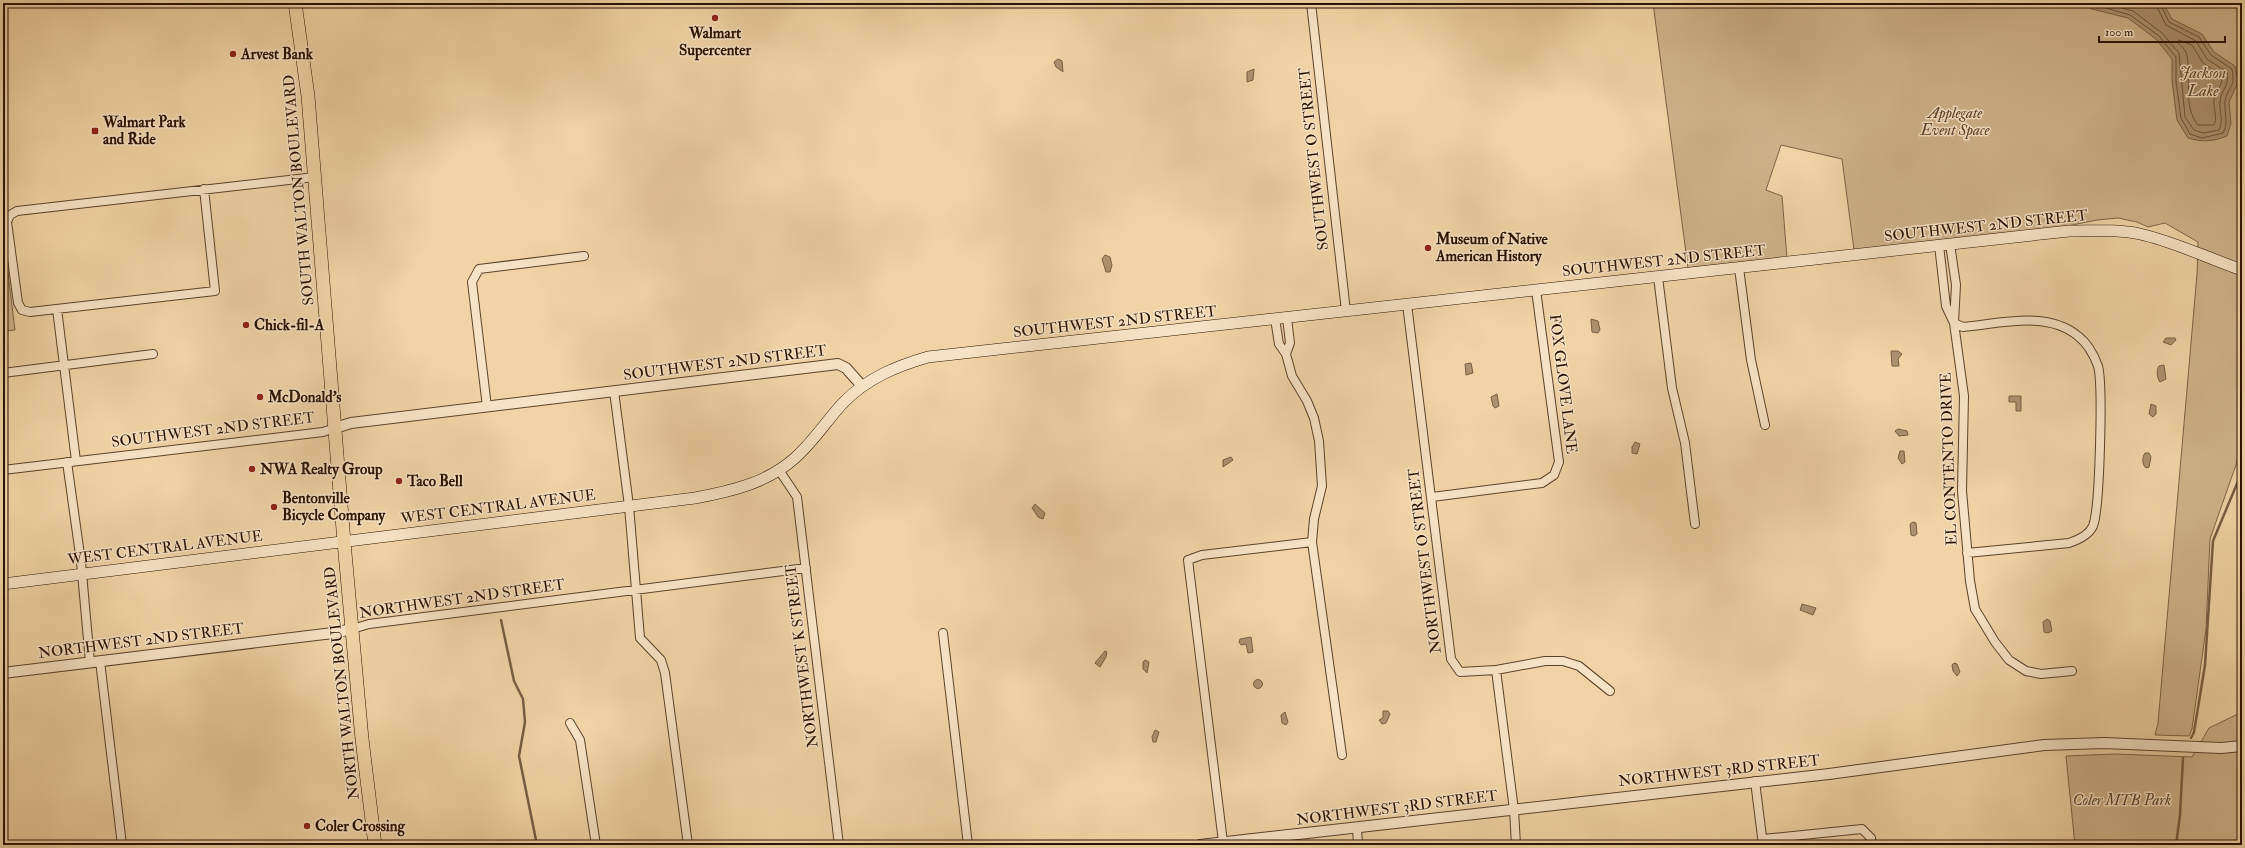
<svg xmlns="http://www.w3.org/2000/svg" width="2245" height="848" font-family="'IM FELL Double Pica',serif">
<rect width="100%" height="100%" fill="#f1d3a5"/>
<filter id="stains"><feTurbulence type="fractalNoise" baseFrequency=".005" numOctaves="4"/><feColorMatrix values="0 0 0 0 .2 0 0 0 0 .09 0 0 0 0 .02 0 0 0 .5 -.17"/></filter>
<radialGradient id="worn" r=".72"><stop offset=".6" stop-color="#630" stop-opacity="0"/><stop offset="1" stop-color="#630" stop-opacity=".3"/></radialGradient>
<!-- green -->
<path fill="#cfb289" stroke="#7c6246" d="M 1653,3 L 2242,3 L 2242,422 L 2237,462 L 2210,539 L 2206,629 L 2192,729 L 2189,736 L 2155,735 L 2158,723 L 2197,274 L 2198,242 L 2165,223 L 2148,227 L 2137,222 L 2118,218 L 2097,220 L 2033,233 L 1854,250 L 1842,159 L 1781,145 L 1766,190 L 1782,196 L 1787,258 L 1688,268 Z
M 3,232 L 15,330 L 3,331 Z
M 2242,712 L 2242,845 L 2075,845 L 2066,756 L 2115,754 L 2192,757 L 2209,728 Z"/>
<!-- water -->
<path fill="#ad916e" stroke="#785e43" d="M 2081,3 L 2163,3 L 2172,19 L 2202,34 L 2214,52 L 2235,66 L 2238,82 L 2229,102 L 2231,123 L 2227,136 C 2212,142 2202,142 2188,138 L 2177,120 L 2172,81 L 2172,59 L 2156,39 L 2128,18 L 2092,9 Z
M 1058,59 L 1062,61 L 1063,72 L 1056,67 L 1054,62 Z
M 1254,69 L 1253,80 L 1247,82 L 1247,72 Z
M 1105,255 L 1110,257 L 1112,265 L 1110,272 L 1106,272 L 1102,259 Z
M 1591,319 L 1598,321 L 1600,330 L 1598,333 L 1592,332 Z
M 2166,338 L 2175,338 L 2176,340 L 2171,345 L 2163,342 Z
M 1891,351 L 1898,351 L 1902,354 L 1898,359 L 1899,366 L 1892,366 Z
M 1471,363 L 1473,373 L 1466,375 L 1465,364 Z
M 2164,365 L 2166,379 L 2160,382 C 2157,378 2156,370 2159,366 Z
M 1497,394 L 1499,406 L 1495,408 L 1493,406 L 1491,397 Z
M 2009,396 L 2021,396 L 2021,411 L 2016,411 L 2016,402 L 2009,402 Z
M 2151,404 L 2156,406 L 2156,414 L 2153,417 L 2149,414 Z
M 1898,429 L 1907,431 L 1908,435 L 1899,436 L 1895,431 Z
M 1635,442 L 1640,444 L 1637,454 L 1632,453 L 1632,447 Z
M 1900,451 L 1904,451 L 1905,462 L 1902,464 L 1898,458 Z
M 2145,453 L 2149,453 L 2151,457 L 2149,467 L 2146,468 C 2142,465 2142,457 2145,453 Z
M 1231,457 L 1233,460 L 1223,467 L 1223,460 Z
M 1035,504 L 1045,513 L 1043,519 L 1038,517 L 1032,508 Z
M 1913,522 L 1916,523 L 1917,534 L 1914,536 L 1911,535 L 1910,524 Z
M 1802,604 L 1816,608 L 1813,615 L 1800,610 Z
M 2047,619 L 2050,621 L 2052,631 L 2048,633 L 2044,632 L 2043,622 Z
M 1251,637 L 1253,652 L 1248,653 L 1246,644 L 1241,645 L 1239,642 L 1240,639 Z
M 1105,651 L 1107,652 L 1106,657 L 1100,667 L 1095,663 Z
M 1145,660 L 1149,662 L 1147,673 L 1143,669 L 1143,662 Z
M 1954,663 L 1957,664 L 1960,672 L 1957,676 L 1953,671 L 1952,665 Z
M1253.5 684a4.5 4.5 0 1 1 9 0a4.5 4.5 0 1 1-9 0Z
M 1383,711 L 1388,711 L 1390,714 L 1386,723 L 1382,724 L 1379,720 L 1383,718 Z
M 1285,712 L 1288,722 L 1286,725 L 1282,723 L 1281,715 Z
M 1155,730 L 1159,732 L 1156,742 L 1153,742 L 1152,737 Z"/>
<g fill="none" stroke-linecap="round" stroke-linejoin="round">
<!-- shore -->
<path stroke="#6b5238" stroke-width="1" d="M 2089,3 L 2130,15 L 2159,36 L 2176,57 L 2176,81 L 2181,118 L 2190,134 L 2202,138 L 2223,133 C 2229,123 2224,113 2225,102 C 2227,86 2236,90 2232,69 L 2211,55 L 2199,37 L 2169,22 L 2160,3
M 2104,3 L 2133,11 L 2162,33 L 2179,53 L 2185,117 L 2194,130 L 2203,133 L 2219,130 C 2224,120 2219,112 2220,102 C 2221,89 2230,86 2227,72 L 2207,59 L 2196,41 L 2166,25 L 2155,3
M 2179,40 L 2192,45 L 2203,63 L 2222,76 C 2223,85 2216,91 2214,100 C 2213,108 2218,118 2214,125 L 2198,125 C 2182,105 2192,79 2187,56 C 2186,50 2182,47 2178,43 Z"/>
<!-- stream -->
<path stroke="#785e43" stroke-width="2.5" d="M 501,620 L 514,681 L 523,699 L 525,722 L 519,756 L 537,845
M 2191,738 L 2194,732 L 2205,665 L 2213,541 L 2241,474
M 2176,845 L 2180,815 L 2183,758"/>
<defs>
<path id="minor" d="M 1311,3 L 1346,311
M 204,189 L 215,291 L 30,312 L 22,310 L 18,303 L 7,222 L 10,215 L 17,211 L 315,177
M 1939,245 L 1946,306 L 1954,323 L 1956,285 L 1950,244
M 1739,268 L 1751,360 L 1765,425
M 1658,277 L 1672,388 L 1685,443 L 1695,524
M 1407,304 L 1451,659 L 1460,672 L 1496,670 L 1545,661 L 1563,661 L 1579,666 L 1610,691
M 57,309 L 76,461
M 1275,319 L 1279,344 L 1286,354 L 1292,376 L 1307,401 L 1314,418 L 1319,441 L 1322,486 L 1314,519 L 1312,542 L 1342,755
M 1286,354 L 1290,343 L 1287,318
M 3,373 L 153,354
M 614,391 L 629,506 L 640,638 L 661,660 L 665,673 L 688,845
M 487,407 L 472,282 L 479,269 L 584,256
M 67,462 L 81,562 L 90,662
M 3,470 L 323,432 L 335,428
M 779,470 L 797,497 L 839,845
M 1432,497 L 1542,483 L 1554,475 L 1559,462 L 1536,290
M 1967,553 L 2069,543 C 2078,540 2089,535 2093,526 C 2100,508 2103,384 2098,366 C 2094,355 2087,343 2078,336 C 2047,310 1999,324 1963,327 L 1954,323 L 1964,396 L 1962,491 L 1970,581 L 1975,609 L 1995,642 L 2009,660 L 2026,671 L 2041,674 L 2072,671
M 352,629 L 369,624 L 806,568
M 943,633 L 968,845
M 100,661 L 122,845
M 1496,670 L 1514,810 L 1516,845
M 570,723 L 580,740 L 596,845
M 1755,781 L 1763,845
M 1357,828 L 1358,845
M 1763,839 L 1862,829 L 1871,838 L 1872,845
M 1223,842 L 1188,560 L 1202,555 L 1312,542"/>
<path id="tertiary" d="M 335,428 L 351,423 L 838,364 L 846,368 L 862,386
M 3,673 L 333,633 L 352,629
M 1200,845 L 1829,774 L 2044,745 L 2104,743 L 2221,748 L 2242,746"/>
<path id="secondary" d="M 3,584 L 695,498 C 732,491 767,483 795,458 C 814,441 827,420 843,403 C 867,378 897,366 928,357 L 2069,231 C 2093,231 2117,229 2140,234 C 2175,242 2208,258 2242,270"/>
<path id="primary" d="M 295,3 L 308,96 L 344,542 L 362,739 L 375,845"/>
</defs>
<!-- minor casing -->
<use href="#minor" stroke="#5b422b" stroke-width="10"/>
<!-- tertiary casing -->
<use href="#tertiary" stroke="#5b422b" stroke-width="12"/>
<!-- secondary casing -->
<use href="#secondary" stroke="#291202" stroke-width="12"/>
<!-- primary casing -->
<use href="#primary" stroke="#291202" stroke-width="14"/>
<!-- minor -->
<use href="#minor" stroke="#f6e2c4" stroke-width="8"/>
<!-- tertiary -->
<use href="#tertiary" stroke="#f6e2c4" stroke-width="10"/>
<!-- secondary -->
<use href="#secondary" stroke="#f6e2c4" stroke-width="11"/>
<!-- primary -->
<use href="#primary" stroke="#f1d3a5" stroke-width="13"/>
</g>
<!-- markers -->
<g fill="#8f2418" stroke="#f6e2c4" stroke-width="1.5">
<circle cx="715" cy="18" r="4"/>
<circle cx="233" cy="54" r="4"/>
<rect x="91" y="127" width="8" height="8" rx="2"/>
<circle cx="1428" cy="248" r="4"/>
<circle cx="246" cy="325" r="4"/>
<circle cx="260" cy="397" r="4"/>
<circle cx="252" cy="469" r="4"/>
<circle cx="399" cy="481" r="4"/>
<circle cx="274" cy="507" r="4"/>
<circle cx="307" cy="826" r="4"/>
</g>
<g text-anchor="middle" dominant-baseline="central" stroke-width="3" stroke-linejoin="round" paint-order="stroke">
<!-- poi labels -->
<g font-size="15" font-weight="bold" fill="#291202" stroke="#f6e2c4" text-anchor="start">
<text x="715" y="33" text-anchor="middle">Walmart<tspan x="715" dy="17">Supercenter</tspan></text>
<text x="241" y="54">Arvest Bank</text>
<text x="103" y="122">Walmart Park<tspan x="103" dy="17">and Ride</tspan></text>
<text x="1436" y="239">Museum of Native<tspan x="1436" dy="17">American History</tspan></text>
<text x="254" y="325">Chick-fil-A</text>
<text x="268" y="397">McDonald's</text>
<text x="260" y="469">NWA Realty Group</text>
<text x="407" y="481">Taco Bell</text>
<text x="282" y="498">Bentonville<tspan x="282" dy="17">Bicycle Company</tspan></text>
<text x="315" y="826">Coler Crossing</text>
</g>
<!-- park labels -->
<g font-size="15" font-style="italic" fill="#5b422a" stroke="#f6e2c4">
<text x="1955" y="113">Applegate<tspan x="1955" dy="17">Event Space</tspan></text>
<text x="2122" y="800">Coler MTB Park</text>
</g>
<!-- street labels -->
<g font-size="15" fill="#291202" stroke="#f6e2c4">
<text transform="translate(1314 159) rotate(-96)">SOUTHWEST O STREET</text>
<text transform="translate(299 190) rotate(-95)">SOUTH WALTON BOULEVARD</text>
<text transform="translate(1986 226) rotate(-6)">SOUTHWEST 2ND STREET</text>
<text transform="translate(1664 261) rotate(-6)">SOUTHWEST 2ND STREET</text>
<text transform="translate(1115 322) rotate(-6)">SOUTHWEST 2ND STREET</text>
<text transform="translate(725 363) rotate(-7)">SOUTHWEST 2ND STREET</text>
<text transform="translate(1563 384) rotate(83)">FOX GLOVE LANE</text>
<text transform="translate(213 430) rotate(-7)">SOUTHWEST 2ND STREET</text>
<text transform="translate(1949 459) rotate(-92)">EL CONTENTO DRIVE</text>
<text transform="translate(498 507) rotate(-7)">WEST CENTRAL AVENUE</text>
<text transform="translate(165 548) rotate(-7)">WEST CENTRAL AVENUE</text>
<text transform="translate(1425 561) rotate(-97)">NORTHWEST O STREET</text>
<text transform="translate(462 599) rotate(-8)">NORTHWEST 2ND STREET</text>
<text transform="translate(141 641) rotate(-7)">NORTHWEST 2ND STREET</text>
<text transform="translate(802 656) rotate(-97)">NORTHWEST K STREET</text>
<text transform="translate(342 683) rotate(-96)">NORTH WALTON BOULEVARD</text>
<text transform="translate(1719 771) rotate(-6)">NORTHWEST 3RD STREET</text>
<text transform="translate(1397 808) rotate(-7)">NORTHWEST 3RD STREET</text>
</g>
<!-- water labels -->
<g font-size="16" font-style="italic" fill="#5e452d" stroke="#f6e2c4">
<text x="2203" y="73">Jackson<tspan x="2203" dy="18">Lake</tspan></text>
</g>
</g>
<!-- margin -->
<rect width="2245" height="848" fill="none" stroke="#f1d3a5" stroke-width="16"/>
<rect x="4" y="4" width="2237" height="840" fill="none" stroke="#291202" stroke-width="2"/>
<rect x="8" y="8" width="2229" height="832" fill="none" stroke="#291202"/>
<!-- scale -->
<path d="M2099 36v6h126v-6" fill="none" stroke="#291202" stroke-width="2"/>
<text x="2105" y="36" font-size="12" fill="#291202" stroke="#f6e2c4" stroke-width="3" paint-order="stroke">100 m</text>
<rect width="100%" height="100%" filter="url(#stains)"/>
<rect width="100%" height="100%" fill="url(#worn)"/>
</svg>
